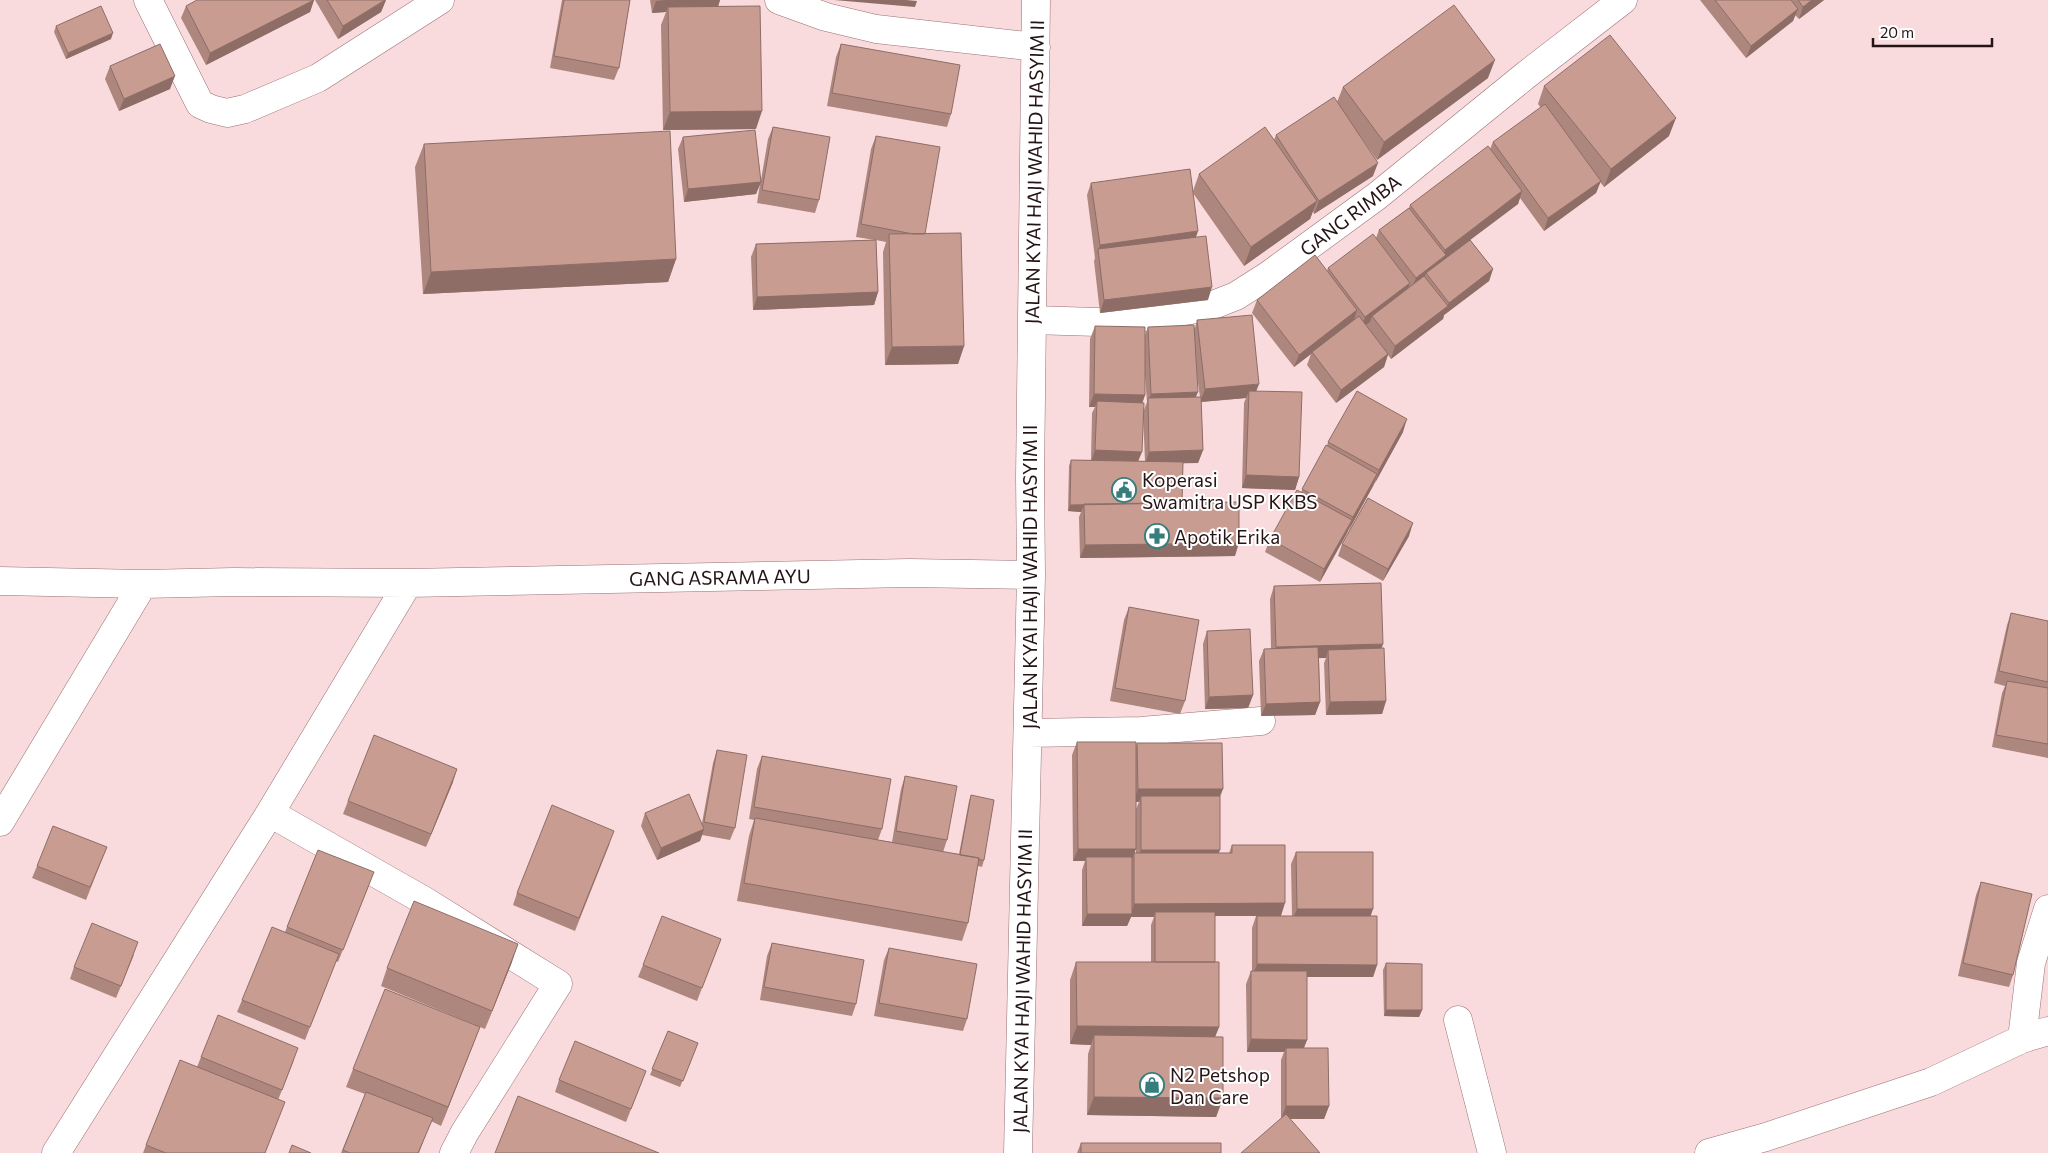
<svg xmlns="http://www.w3.org/2000/svg" width="2048" height="1153" font-family="Commissioner,sans-serif">
<rect width="100%" height="100%" fill="#f9dbdd"/>
<g fill="none" stroke-linecap="round" stroke-linejoin="round">
<defs>
<path id="minor" d="M 148,0 L 200,104 L 211,109 L 227,113 L 245,109 L 318,78 L 440,0
M 779,0 L 826,17 L 876,29 L 1036,47
M 1032,320 L 1097,322 L 1156,316 L 1208,307 L 1236,296 L 1269,275 L 1377,196 L 1526,75 L 1623,0
M 0,581 L 143,584 L 234,582 L 408,583 L 909,573 L 1031,575
M 1028,733 L 1141,731 L 1261,721
M 270,813 L 423,900 L 558,984 L 465,1132 L 454,1153
M 0,822 L 143,584
M 1458,1020 L 1492,1153
M 2022,1039 L 2031,963 L 2048,909
M 56,1153 L 270,813 L 408,583
M 1018,1153 L 1031,575 L 1030,477 L 1036,0
M 1709,1153 L 1766,1137 L 1931,1082 L 2022,1039 L 2048,1031"/>
</defs>
<!-- minor casing -->
<use href="#minor" stroke="#9b6f73" stroke-width="29"/>
<!-- minor -->
<use href="#minor" stroke="#fff" stroke-width="28"/>
</g>
<!-- wall -->
<path fill="#ad867e" fill-rule="evenodd" d="M 314,0 L 310,12 L 206,65 L 181,18 L 186,6 Z
M 315,0 L 386,0 L 381,12 L 338,39 Z
M 562,0 L 630,0 L 619,68 L 614,80 L 550,68 Z
M 650,0 L 720,0 L 718,6 L 756,129 L 663,130 L 661,25 L 666,12 L 652,13 Z
M 1700,0 L 1824,0 L 1799,19 L 1795,15 L 1793,21 L 1746,58 Z
M 56,26 L 111,39 L 66,59 L 54,32 Z
M 841,44 L 951,114 L 947,127 L 827,106 L 836,57 Z
M 110,66 L 170,89 L 119,111 L 105,79 Z
M 1488,78 L 1377,160 L 1360,136 L 1373,176 L 1314,214 L 1313,211 L 1310,219 L 1244,266 L 1193,193 L 1196,237 L 1208,300 L 1100,313 L 1094,261 L 1095,258 L 1087,195 L 1091,183 L 1193,191 L 1199,174 L 1274,140 L 1276,135 L 1337,102 L 1343,87 Z
M 1544,86 L 1669,136 L 1604,187 L 1600,182 L 1596,193 L 1544,231 L 1520,198 L 1518,204 L 1470,240 L 1493,269 L 1489,281 L 1444,315 L 1443,319 L 1391,359 L 1388,355 L 1384,367 L 1336,403 L 1307,365 L 1311,354 L 1294,367 L 1252,313 L 1257,300 L 1327,271 L 1328,268 L 1376,238 L 1379,230 L 1409,208 L 1410,205 L 1490,149 L 1493,142 L 1541,108 L 1538,104 Z
M 773,127 L 819,200 L 815,213 L 757,203 L 760,184 L 756,194 L 684,202 L 678,149 L 683,137 L 761,180 L 768,139 Z
M 876,136 L 925,234 L 964,346 L 958,364 L 885,365 L 883,252 L 886,242 L 876,240 L 878,292 L 874,305 L 753,310 L 751,257 L 756,244 L 875,240 L 856,237 L 871,149 Z
M 424,144 L 676,259 L 668,282 L 423,294 L 415,167 Z
M 1197,320 L 1256,391 L 1299,477 L 1295,490 L 1242,488 L 1244,403 L 1246,398 L 1201,402 L 1203,450 L 1198,463 L 1183,463 L 1182,503 L 1235,556 L 1080,558 L 1079,517 L 1081,512 L 1068,511 L 1069,466 L 1071,460 L 1091,460 L 1092,413 L 1095,407 L 1089,407 L 1090,339 L 1095,326 L 1145,335 L 1148,327 L 1195,328 ZM 1196,368 L 1200,397 L 1196,397 ZM 1145,375 L 1147,402 L 1144,410 L 1142,403 L 1145,395 ZM 1143,414 L 1145,461 L 1138,461 Z
M 1403,432 L 1320,582 L 1265,552 L 1270,539 L 1301,492 L 1327,446 L 1328,442 Z
M 1409,536 L 1383,581 L 1338,556 L 1342,544 Z
M 1274,586 L 1381,649 L 1386,701 L 1382,714 L 1326,715 L 1324,663 L 1326,658 L 1319,658 L 1320,702 L 1315,715 L 1261,716 L 1259,661 L 1264,649 L 1271,649 L 1270,599 Z
M 1129,607 L 1185,701 L 1180,714 L 1110,701 L 1124,620 Z
M 2011,613 L 2048,621 L 2048,758 L 1992,747 L 2002,693 L 2005,686 L 1994,683 L 2007,625 Z
M 1207,631 L 1253,695 L 1248,708 L 1205,709 L 1203,644 Z
M 1077,742 L 1136,747 L 1137,743 L 1220,797 L 1219,853 L 1229,853 L 1232,845 L 1281,916 L 1292,916 L 1291,864 L 1296,852 L 1371,916 L 1377,965 L 1373,977 L 1307,977 L 1307,1040 L 1304,1048 L 1329,1106 L 1324,1119 L 1281,1118 L 1281,1060 L 1284,1052 L 1247,1052 L 1246,984 L 1251,971 L 1252,971 L 1252,928 L 1256,916 L 1215,916 L 1215,962 L 1219,1027 L 1215,1036 L 1223,1098 L 1216,1117 L 1087,1115 L 1088,1054 L 1091,1045 L 1070,1044 L 1070,980 L 1076,962 L 1151,962 L 1151,925 L 1154,917 L 1131,917 L 1127,926 L 1082,926 L 1082,870 L 1085,861 L 1073,861 L 1072,755 ZM 1136,802 L 1139,802 L 1136,809 L 1136,853 L 1135,853 Z
M 717,750 L 735,828 L 730,840 L 702,835 L 700,841 L 657,860 L 641,826 L 645,813 L 702,823 L 713,763 Z
M 762,756 L 882,829 L 878,840 L 892,842 L 901,789 L 905,776 L 947,840 L 943,852 L 959,854 L 969,801 L 971,795 L 984,860 L 982,867 L 978,866 L 968,923 L 962,941 L 737,901 L 749,836 L 754,820 L 749,819 L 757,769 Z
M 453,782 L 426,847 L 343,814 L 348,801 Z
M 610,843 L 575,931 L 513,905 L 517,893 Z
M 107,847 L 86,900 L 32,878 L 37,866 Z
M 318,850 L 369,885 L 338,962 L 336,961 L 305,1040 L 237,1012 L 242,1000 L 285,932 Z
M 1981,882 L 2013,975 L 2009,987 L 1958,976 L 1976,895 Z
M 721,939 L 697,1001 L 638,977 L 643,965 Z
M 772,943 L 856,1004 L 852,1016 L 760,1000 L 767,956 Z
M 889,948 L 967,1019 L 963,1031 L 874,1016 L 884,960 Z
M 134,955 L 116,998 L 70,979 L 74,967 Z
M 512,962 L 485,1029 L 381,986 L 387,968 Z
M 1386,963 L 1422,1010 L 1419,1017 L 1384,1016 L 1383,970 Z
M 480,1027 L 441,1126 L 431,1121 L 419,1153 L 341,1153 L 365,1094 L 346,1087 L 353,1069 Z
M 668,1031 L 698,1043 L 680,1087 L 650,1075 Z
M 201,1057 L 294,1060 L 278,1100 L 278,1120 L 265,1153 L 143,1153 L 146,1145 L 197,1067 Z
M 646,1071 L 626,1122 L 555,1092 L 559,1080 Z
M 1081,1143 L 1221,1153 L 1077,1153 Z"/>
<!-- shaded-wall -->
<path fill="#8d6d66" d="M 314,0 L 310,12 L 206,65 L 210,53 Z
M 386,0 L 381,12 L 338,39 L 343,26 Z
M 665,0 L 720,0 L 718,7 L 668,7 L 666,12 L 652,13 L 656,1 Z
M 834,0 L 906,0 L 917,1 L 915,7 Z
M 1812,0 L 1824,0 L 1799,19 L 1803,7 Z
M 1798,9 L 1793,21 L 1746,58 L 1751,46 Z
M 113,33 L 111,39 L 66,59 L 68,53 Z
M 1495,60 L 1488,78 L 1377,160 L 1384,142 Z
M 175,76 L 170,89 L 119,111 L 124,99 Z
M 762,111 L 756,129 L 663,130 L 670,112 Z
M 1676,118 L 1669,136 L 1604,187 L 1611,169 Z
M 1378,163 L 1373,176 L 1314,214 L 1319,201 Z
M 1601,181 L 1596,193 L 1544,231 L 1548,218 Z
M 761,182 L 756,194 L 684,202 L 688,189 Z
M 1522,191 L 1518,204 L 1426,273 L 1423,281 L 1411,290 L 1416,278 L 1442,258 L 1445,250 Z
M 1317,201 L 1310,219 L 1244,266 L 1251,247 Z
M 1198,231 L 1194,244 L 1098,249 L 1095,258 L 1100,245 Z
M 676,259 L 668,282 L 423,294 L 431,272 Z
M 1493,269 L 1489,281 L 1444,315 L 1443,319 L 1391,359 L 1395,346 L 1447,306 L 1449,303 Z
M 1410,283 L 1406,295 L 1372,316 L 1370,322 L 1360,329 L 1365,317 Z
M 1212,287 L 1208,300 L 1100,313 L 1104,300 Z
M 878,292 L 874,305 L 753,310 L 757,297 Z
M 1357,310 L 1353,323 L 1312,352 L 1311,354 L 1294,367 L 1299,355 Z
M 964,346 L 958,364 L 885,365 L 892,347 Z
M 1388,354 L 1384,367 L 1336,403 L 1341,390 Z
M 1259,384 L 1254,397 L 1249,391 L 1246,398 L 1200,402 L 1205,389 Z
M 1198,392 L 1193,404 L 1148,403 L 1151,394 Z
M 1094,394 L 1145,395 L 1141,407 L 1097,401 L 1095,407 L 1089,407 Z
M 1407,419 L 1403,432 L 1375,483 L 1379,470 Z
M 1095,450 L 1142,452 L 1137,464 L 1091,462 Z
M 1203,450 L 1198,463 L 1145,464 L 1149,452 Z
M 1377,474 L 1373,486 L 1349,530 L 1353,517 Z
M 1246,475 L 1299,477 L 1295,490 L 1242,488 Z
M 1070,505 L 1084,505 L 1081,512 L 1068,511 Z
M 1352,520 L 1347,533 L 1320,582 L 1324,569 Z
M 1413,523 L 1409,536 L 1383,581 L 1388,569 Z
M 1239,543 L 1235,556 L 1080,558 L 1085,545 Z
M 1383,644 L 1379,657 L 1328,650 L 1326,658 L 1272,659 L 1276,647 Z
M 1253,695 L 1248,708 L 1205,709 L 1209,697 Z
M 1386,701 L 1382,714 L 1326,715 L 1330,702 Z
M 1320,702 L 1315,715 L 1261,716 L 1266,704 Z
M 457,769 L 453,782 L 426,847 L 431,834 Z
M 1138,789 L 1223,789 L 1218,802 L 1141,796 L 1139,802 L 1133,802 Z
M 704,829 L 700,841 L 657,860 L 661,848 Z
M 1078,849 L 1136,849 L 1131,862 L 1086,857 L 1085,861 L 1073,861 Z
M 1141,850 L 1220,850 L 1215,862 L 1136,863 Z
M 1285,903 L 1281,916 L 1155,916 L 1155,912 L 1154,917 L 1131,917 L 1127,926 L 1082,926 L 1087,914 L 1131,914 L 1134,904 Z
M 1297,909 L 1373,909 L 1369,921 L 1292,921 Z
M 518,944 L 512,962 L 485,1029 L 492,1011 Z
M 1257,964 L 1377,965 L 1373,977 L 1252,977 Z
M 1386,1010 L 1422,1010 L 1419,1017 L 1384,1016 Z
M 1077,1026 L 1219,1027 L 1212,1045 L 1094,1035 L 1091,1045 L 1070,1044 Z
M 480,1027 L 473,1045 L 441,1126 L 448,1107 Z
M 1251,1039 L 1307,1040 L 1302,1052 L 1286,1048 L 1284,1052 L 1247,1052 Z
M 1094,1097 L 1223,1098 L 1216,1117 L 1087,1115 Z
M 1286,1106 L 1329,1106 L 1324,1119 L 1281,1119 Z"/>
<!-- building -->
<path fill="#c99c92" stroke="#8d6d66" d="M 197,0 L 314,0 L 210,53 L 186,6 Z
M 327,0 L 385,0 L 343,26 Z
M 564,0 L 630,0 L 619,68 L 554,56 Z
M 1715,0 L 1791,0 L 1798,9 L 1751,46 Z
M 1798,0 L 1812,0 L 1803,7 Z
M 1454,5 L 1495,60 L 1384,142 L 1343,87 Z
M 101,6 L 113,33 L 68,53 L 56,26 Z
M 760,6 L 762,111 L 670,112 L 668,7 Z
M 1610,35 L 1676,118 L 1611,169 L 1544,86 Z
M 160,44 L 175,76 L 124,99 L 110,66 Z
M 841,44 L 960,65 L 951,114 L 832,93 Z
M 1334,97 L 1378,163 L 1319,201 L 1276,135 Z
M 1545,104 L 1601,181 L 1548,218 L 1493,142 Z
M 773,127 L 830,137 L 819,200 L 762,190 Z
M 1265,127 L 1317,201 L 1251,247 L 1199,174 Z
M 755,130 L 761,182 L 688,189 L 683,137 Z
M 670,131 L 676,259 L 431,272 L 424,144 Z
M 876,136 L 940,147 L 925,234 L 913,234 L 861,224 Z
M 1488,146 L 1522,191 L 1445,250 L 1410,205 Z
M 1190,169 L 1198,231 L 1100,245 L 1091,183 Z
M 1409,208 L 1446,255 L 1416,278 L 1379,230 Z
M 961,233 L 964,346 L 892,347 L 889,234 Z
M 1373,234 L 1410,283 L 1365,317 L 1328,268 Z
M 1206,236 L 1212,287 L 1104,300 L 1098,249 Z
M 876,240 L 878,292 L 757,297 L 756,244 Z
M 1470,240 L 1493,269 L 1449,303 L 1426,273 Z
M 1315,255 L 1357,310 L 1299,355 L 1257,300 Z
M 1424,276 L 1448,306 L 1395,346 L 1372,316 Z
M 1252,315 L 1259,384 L 1205,389 L 1197,320 Z
M 1359,316 L 1388,354 L 1341,390 L 1312,352 Z
M 1194,325 L 1198,392 L 1151,394 L 1148,327 Z
M 1095,326 L 1145,327 L 1145,395 L 1094,394 Z
M 1249,391 L 1302,392 L 1299,477 L 1246,475 Z
M 1357,391 L 1407,419 L 1379,470 L 1328,442 Z
M 1201,397 L 1203,450 L 1149,452 L 1148,398 Z
M 1097,401 L 1144,403 L 1142,452 L 1095,450 Z
M 1326,445 L 1377,474 L 1353,517 L 1302,489 Z
M 1071,460 L 1183,462 L 1182,503 L 1070,505 Z
M 1297,490 L 1352,520 L 1324,569 L 1270,539 Z
M 1368,498 L 1413,523 L 1388,569 L 1342,544 Z
M 1239,502 L 1239,543 L 1085,545 L 1084,504 Z
M 1381,583 L 1383,644 L 1276,647 L 1274,586 Z
M 1129,607 L 1199,620 L 1185,701 L 1115,688 Z
M 2011,613 L 2048,621 L 2048,682 L 1999,671 Z
M 1250,629 L 1253,695 L 1209,697 L 1207,631 Z
M 1318,647 L 1320,702 L 1266,704 L 1264,649 Z
M 1384,648 L 1386,701 L 1330,702 L 1328,650 Z
M 2007,681 L 2048,688 L 2048,744 L 1996,735 Z
M 374,735 L 457,769 L 431,834 L 348,801 Z
M 1077,742 L 1136,742 L 1136,849 L 1078,849 Z
M 1137,743 L 1222,743 L 1223,789 L 1138,789 Z
M 717,750 L 747,755 L 735,828 L 704,822 Z
M 762,756 L 891,779 L 882,829 L 754,807 Z
M 905,776 L 957,786 L 947,840 L 896,831 Z
M 689,794 L 704,829 L 661,848 L 645,813 Z
M 971,795 L 994,800 L 984,860 L 979,860 L 979,858 L 960,855 Z
M 1141,796 L 1220,796 L 1220,850 L 1141,850 Z
M 552,805 L 614,831 L 579,918 L 517,893 Z
M 755,818 L 979,858 L 968,923 L 744,883 Z
M 53,826 L 107,847 L 90,887 L 37,866 Z
M 1232,845 L 1285,845 L 1285,903 L 1134,904 L 1134,853 L 1232,853 Z
M 318,850 L 374,872 L 343,950 L 287,927 Z
M 1296,852 L 1373,852 L 1373,909 L 1297,909 Z
M 1086,857 L 1132,857 L 1132,914 L 1087,914 Z
M 1981,882 L 2032,894 L 2013,975 L 1963,963 Z
M 414,901 L 518,944 L 492,1011 L 387,968 Z
M 1155,912 L 1215,912 L 1215,962 L 1155,962 Z
M 662,916 L 721,939 L 702,988 L 643,965 Z
M 1257,916 L 1377,916 L 1377,965 L 1257,964 Z
M 92,923 L 138,942 L 121,986 L 74,967 Z
M 272,927 L 339,954 L 310,1027 L 242,1000 Z
M 772,943 L 864,960 L 856,1004 L 764,987 Z
M 889,948 L 977,964 L 967,1019 L 879,1003 Z
M 1076,962 L 1219,962 L 1219,1027 L 1077,1026 Z
M 1386,963 L 1422,964 L 1422,1010 L 1386,1010 Z
M 1251,971 L 1307,971 L 1307,1040 L 1251,1039 Z
M 385,989 L 480,1027 L 448,1107 L 353,1069 Z
M 218,1015 L 298,1048 L 282,1090 L 201,1057 Z
M 668,1031 L 698,1043 L 683,1081 L 652,1069 Z
M 1094,1035 L 1223,1037 L 1223,1098 L 1094,1097 Z
M 575,1041 L 646,1071 L 631,1109 L 559,1080 Z
M 1286,1048 L 1328,1048 L 1329,1106 L 1286,1106 Z
M 180,1060 L 285,1102 L 265,1153 L 166,1153 L 146,1145 Z
M 366,1092 L 433,1118 L 418,1153 L 350,1153 L 343,1150 Z
M 518,1096 L 659,1153 L 495,1153 Z
M 1286,1114 L 1320,1153 L 1241,1153 Z
M 1081,1143 L 1221,1143 L 1221,1153 L 1081,1153 Z
M 292,1145 L 311,1153 L 289,1153 Z"/>
<!-- icons -->
<defs>
<symbol id="civic-ring" viewBox="-11 -11 22 22"><circle r="9.5" fill="#fff" stroke="#357e7c" stroke-width="1.5"/><path d="M-.6-6.5H3V-4.5H.6V-3L4-1V1h2V6H-6V1h2V-1L-.6-3ZM-1.2 2.5V6h2.4V2.5Z" fill="#357e7c"/></symbol>
<symbol id="pharmacy-ring" viewBox="-11 -11 22 22"><circle r="9.5" fill="#fff" stroke="#357e7c" stroke-width="1.5"/><path d="M-2-6h4v4h4v4h-4v4h-4v-4h-4v-4h4Z" fill="#357e7c"/></symbol>
<symbol id="shop-ring" viewBox="-11 -11 22 22"><circle r="9.5" fill="#fff" stroke="#357e7c" stroke-width="1.5"/><path d="M-5-2.5h2.3a2.7 3.5 0 0 1 5.4 0H5L5.5 6h-11ZM-1.5-2.5h3a1.5 2.3 0 0 0-3 0Z" fill="#357e7c"/></symbol>
</defs>
<g fill-rule="evenodd">
<use href="#civic-ring" x="1110" y="476" width="28" height="28"/>
<use href="#pharmacy-ring" x="1143" y="522" width="28" height="28"/>
<use href="#shop-ring" x="1138" y="1071" width="28" height="28"/>
</g>
<g text-anchor="middle" dominant-baseline="central" stroke-width="4" stroke-linejoin="round" paint-order="stroke">
<!-- street labels -->
<g font-size="19" fill="#251416" stroke="#fff">
<text transform="translate(1034 172) rotate(-89)">JALAN KYAI HAJI WAHID HASYIM II</text>
<text transform="translate(1350 215) rotate(-37)">GANG RIMBA</text>
<text transform="translate(720 577) rotate(-1)">GANG ASRAMA AYU</text>
<text transform="translate(1029 577) rotate(-90)">JALAN KYAI HAJI WAHID HASYIM II</text>
<text transform="translate(1022 981) rotate(-89)">JALAN KYAI HAJI WAHID HASYIM II</text>
</g>
<!-- poi labels -->
<g font-size="19" fill="#251416" stroke="#fff" text-anchor="start">
<text x="1142" y="479">Koperasi<tspan x="1142" dy="22">Swamitra USP KKBS</tspan></text>
<text x="1174" y="536">Apotik Erika</text>
<text x="1170" y="1074">N2 Petshop<tspan x="1170" dy="22">Dan Care</tspan></text>
</g>
</g>
<!-- scale -->
<path d="M1873 38v8h119v-8" fill="none" stroke="#251416" stroke-width="2.5"/>
<text x="1880" y="38" font-size="15" fill="#251416" stroke="#ffffff" stroke-width="4" paint-order="stroke">20 m</text>
</svg>
